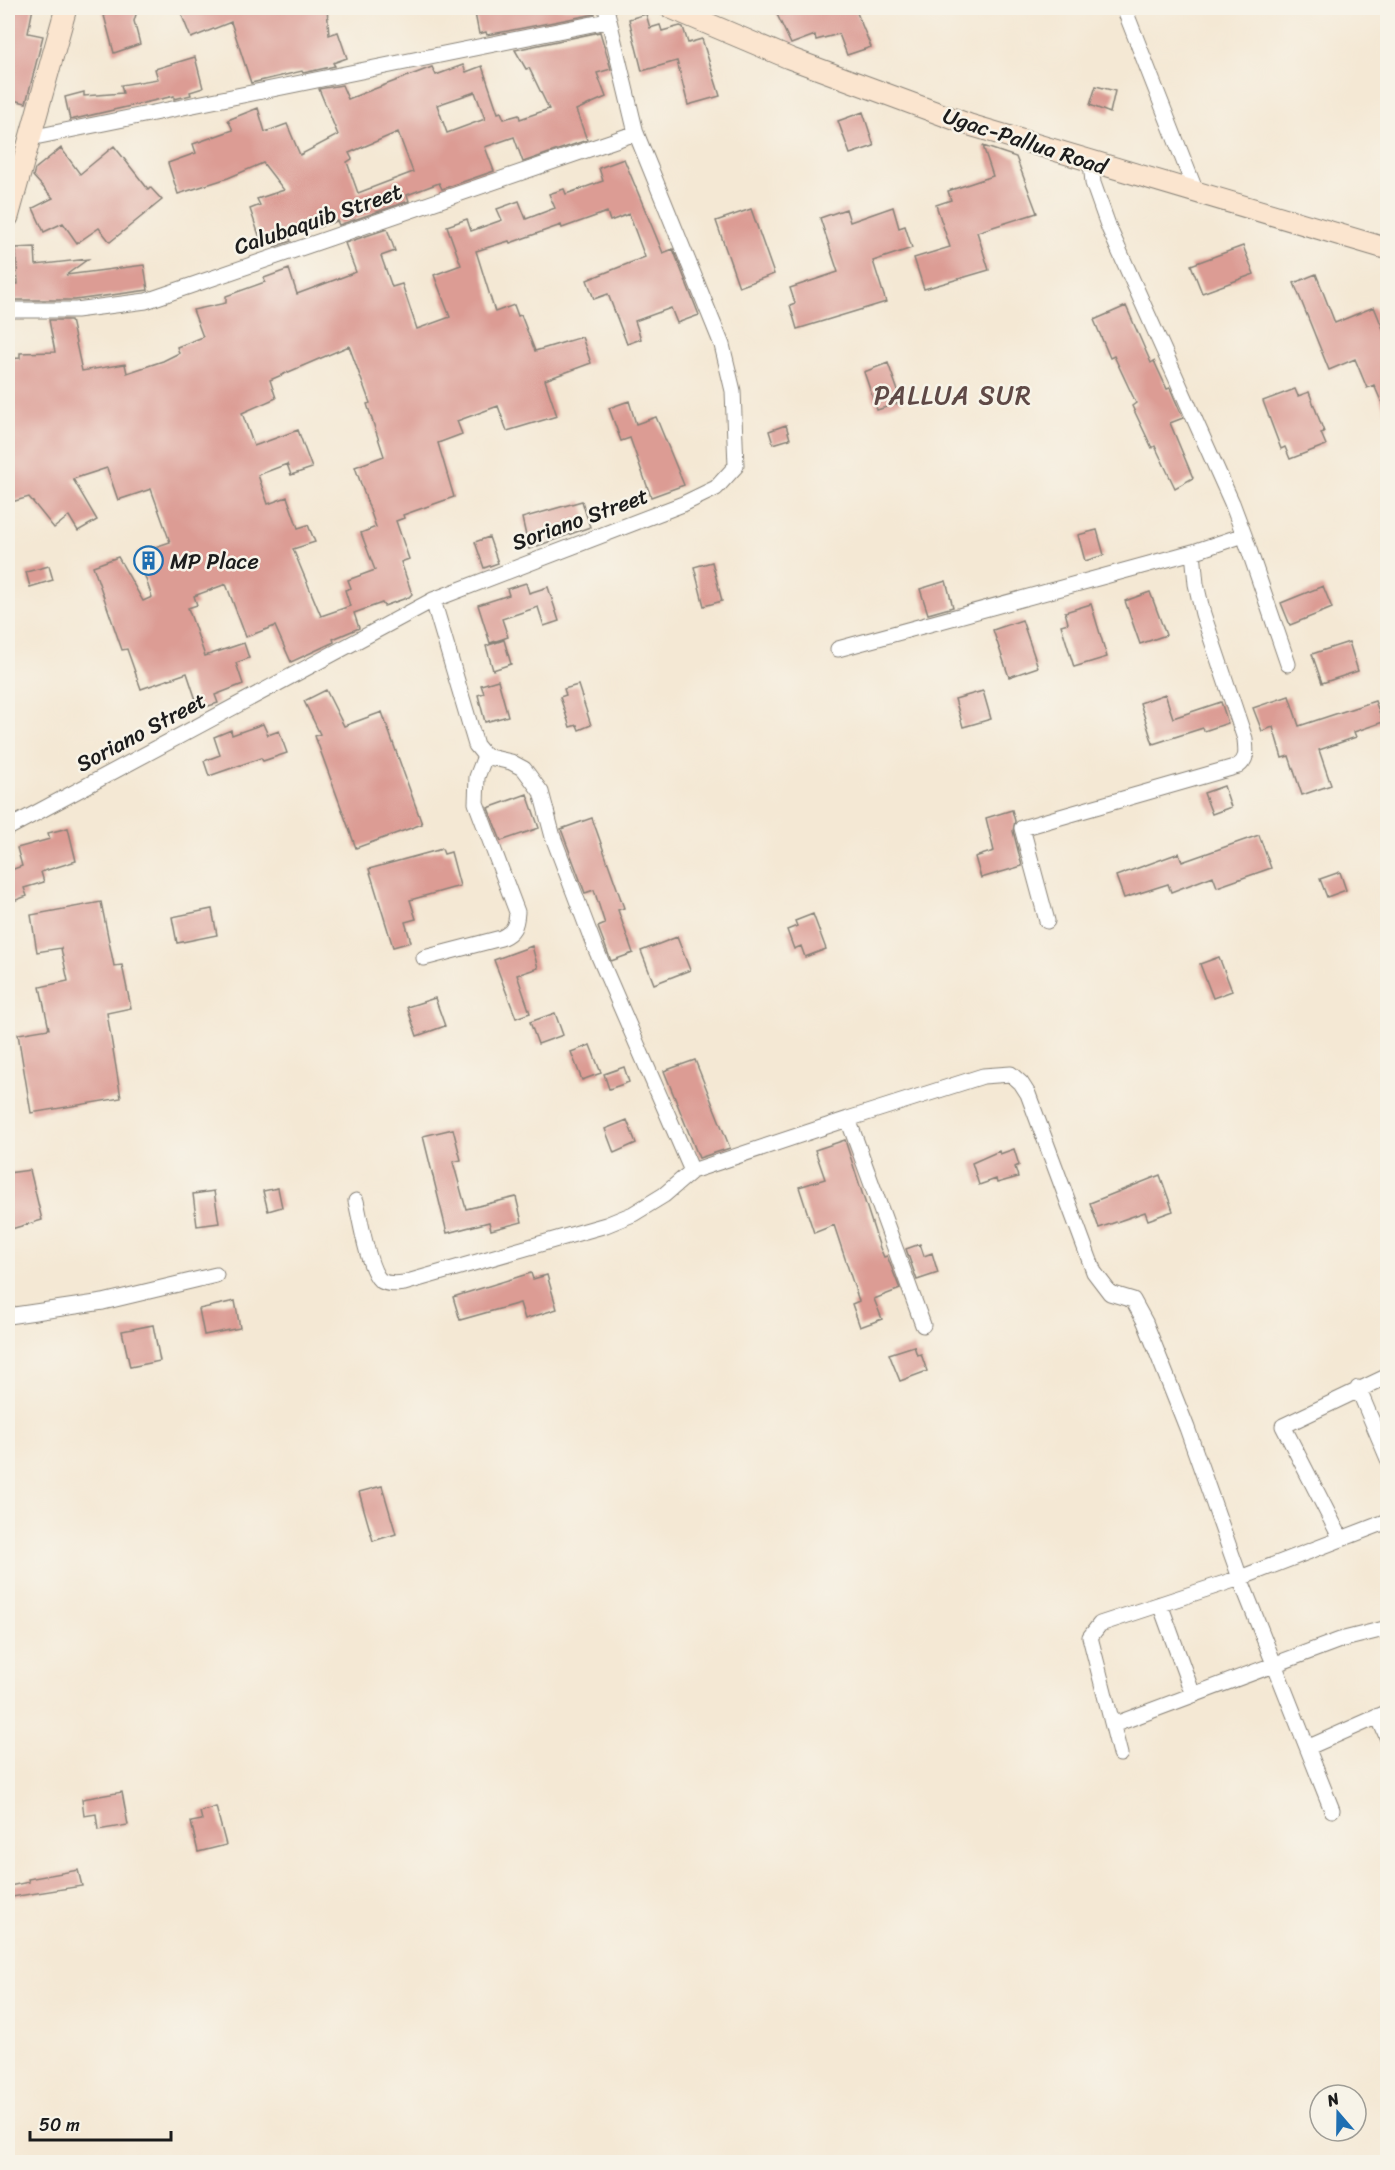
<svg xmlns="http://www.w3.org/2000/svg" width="1395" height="2170" font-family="Sriracha,sans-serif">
<rect width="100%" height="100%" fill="#f7f3e8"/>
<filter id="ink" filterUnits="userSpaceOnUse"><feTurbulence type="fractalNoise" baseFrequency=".0167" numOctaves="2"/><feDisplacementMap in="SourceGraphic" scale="12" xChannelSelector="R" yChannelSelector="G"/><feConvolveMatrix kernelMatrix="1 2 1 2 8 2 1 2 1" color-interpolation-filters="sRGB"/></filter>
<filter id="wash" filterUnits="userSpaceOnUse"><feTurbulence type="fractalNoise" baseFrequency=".008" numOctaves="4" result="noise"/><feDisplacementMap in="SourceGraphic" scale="24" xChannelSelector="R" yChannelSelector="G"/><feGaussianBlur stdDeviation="1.35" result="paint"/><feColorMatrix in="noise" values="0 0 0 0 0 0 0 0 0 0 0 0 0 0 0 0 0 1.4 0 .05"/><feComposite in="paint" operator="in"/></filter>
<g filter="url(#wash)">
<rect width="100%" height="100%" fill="#f4e8d4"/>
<g id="blocks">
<!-- building -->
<path fill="#dc9c94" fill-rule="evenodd" d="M 8,8 L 33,8 L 28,33 L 43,36 L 26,103 L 8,99 Z
M 102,8 L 138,8 L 134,21 L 140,44 L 114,53 Z
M 179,8 L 327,8 L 329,35 L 338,32 L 347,58 L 333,63 L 335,66 L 303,73 L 302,71 L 251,83 L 231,22 L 191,38 Z
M 474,8 L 593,8 L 595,14 L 487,35 L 486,32 L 479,34 Z
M 774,8 L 855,8 L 871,47 L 847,55 L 839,34 L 816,40 L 815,35 L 791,44 Z
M 646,14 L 650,28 L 660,25 L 662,31 L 680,26 L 683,27 L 688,43 L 702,39 L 720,96 L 688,105 L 677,61 L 642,71 L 629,19 Z
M 600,32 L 611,69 L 597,73 L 606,97 L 576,110 L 587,140 L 523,162 L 514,137 L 485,147 L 494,171 L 442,189 L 439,183 L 407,195 L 409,201 L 339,225 L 337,221 L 289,237 L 291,241 L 274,247 L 272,240 L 262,244 L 250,209 L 260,205 L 257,199 L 284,190 L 263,163 L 228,178 L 178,194 L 168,163 L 196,153 L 193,144 L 233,130 L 228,120 L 258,108 L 265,132 L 287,124 L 300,155 L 338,135 L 319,89 L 342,85 L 348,99 L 432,67 L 436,75 L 463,65 L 466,72 L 482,66 L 498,113 L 501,112 L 504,119 L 519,115 L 520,119 L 549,109 L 529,68 L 526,69 L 515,50 ZM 475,92 L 485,119 L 447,133 L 437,105 ZM 398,132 L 413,172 L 358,193 L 347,162 L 352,159 L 349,153 Z
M 195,57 L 203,88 L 190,92 L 191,95 L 174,99 L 174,96 L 70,120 L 65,97 L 84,92 L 84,96 L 123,93 L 121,85 L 158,79 L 155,69 Z
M 1096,86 L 1115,91 L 1110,113 L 1090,105 Z
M 863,112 L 874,146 L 850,154 L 838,121 Z
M 114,146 L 148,189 L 150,187 L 162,200 L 110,242 L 99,228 L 77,243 L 63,223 L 44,232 L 33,208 L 53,198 L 33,176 L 35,169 L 61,148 L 80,174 Z
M 983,146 L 1016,157 L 1037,213 L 977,232 L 989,270 L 924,289 L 914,258 L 950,247 L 936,205 L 951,200 L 948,191 L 993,176 Z
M 624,159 L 663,253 L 673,249 L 699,315 L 677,323 L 671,308 L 635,321 L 641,339 L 627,344 L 608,294 L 594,299 L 587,280 L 645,257 L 629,214 L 610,221 L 607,212 L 562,228 L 561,225 L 510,243 L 509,241 L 476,251 L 495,312 L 514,305 L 518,316 L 521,315 L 535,351 L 582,337 L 591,363 L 545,380 L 557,416 L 507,431 L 498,406 L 457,421 L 462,434 L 438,443 L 454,497 L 403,515 L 404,518 L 396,521 L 409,559 L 401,562 L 412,594 L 409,597 L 384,606 L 382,603 L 354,613 L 359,628 L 333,639 L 334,642 L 291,662 L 275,626 L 246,637 L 226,584 L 194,596 L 197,605 L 188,608 L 205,656 L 244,643 L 249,658 L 236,663 L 243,684 L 215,695 L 218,703 L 199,709 L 187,673 L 141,689 L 127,649 L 122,650 L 93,566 L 118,557 L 143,601 L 152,597 L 137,553 L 170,542 L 151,489 L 118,500 L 107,468 L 73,479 L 97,520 L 78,531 L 69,516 L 54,528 L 29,497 L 8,503 L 8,359 L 20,358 L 20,353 L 55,352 L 49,320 L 71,320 L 82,371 L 125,364 L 127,373 L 163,361 L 179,353 L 177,347 L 203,337 L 193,310 L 226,303 L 226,296 L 265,282 L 264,278 L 289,269 L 297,294 L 356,272 L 345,243 L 387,229 L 395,251 L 381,256 L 392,287 L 402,284 L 417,329 L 450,317 L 434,275 L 461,265 L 447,226 L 467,219 L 471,231 L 502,220 L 497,209 L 519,201 L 526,219 L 555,208 L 549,194 L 564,189 L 566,194 L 603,181 L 599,168 ZM 349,346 L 370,403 L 367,404 L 384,456 L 355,467 L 376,527 L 361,533 L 375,570 L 348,580 L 351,588 L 345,590 L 350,606 L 321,616 L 293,549 L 315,542 L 308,525 L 298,528 L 287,497 L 268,504 L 258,475 L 287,464 L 291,475 L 312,468 L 303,444 L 298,430 L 254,446 L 242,413 L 276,398 L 270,380 Z
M 893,207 L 899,228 L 905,226 L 912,248 L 873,261 L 886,302 L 797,329 L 790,305 L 795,303 L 790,288 L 838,272 L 820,218 L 846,209 L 850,222 Z
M 751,209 L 774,274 L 739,287 L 716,221 Z
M 1243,246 L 1254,274 L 1202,293 L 1191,265 Z
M 35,247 L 36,265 L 88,259 L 66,275 L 144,265 L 148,290 L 75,300 L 10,300 L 9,284 L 18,284 L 16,248 Z
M 1316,274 L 1335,323 L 1374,307 L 1388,341 L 1388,417 L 1374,385 L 1367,388 L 1355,359 L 1329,370 L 1294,283 Z
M 1126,306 L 1151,363 L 1154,361 L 1167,389 L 1170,388 L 1183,418 L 1170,423 L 1193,478 L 1175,488 L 1155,446 L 1152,448 L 1132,406 L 1136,403 L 1114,356 L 1110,358 L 1094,320 Z
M 888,363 L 902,402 L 877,410 L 864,372 Z
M 1295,389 L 1298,396 L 1309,392 L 1324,432 L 1321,433 L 1326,445 L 1290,459 L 1285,447 L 1281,449 L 1263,401 Z
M 629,401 L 636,424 L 656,417 L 684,485 L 651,497 L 630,438 L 621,441 L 609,408 Z
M 786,425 L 790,439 L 773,444 L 769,431 Z
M 582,501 L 590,527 L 529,549 L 522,518 Z
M 1097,530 L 1104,555 L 1085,561 L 1078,535 Z
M 489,537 L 498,563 L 484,568 L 475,542 Z
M 712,562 L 722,601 L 704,606 L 694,567 Z
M 49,566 L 53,580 L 30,587 L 26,572 Z
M 946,581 L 953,607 L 928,614 L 920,589 Z
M 526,583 L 529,593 L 548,587 L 559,621 L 544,626 L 538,607 L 502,619 L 508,637 L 490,643 L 478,605 L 509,595 L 507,589 Z
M 1323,586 L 1332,608 L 1290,625 L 1281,603 Z
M 1150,592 L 1166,635 L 1140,644 L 1125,601 Z
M 1091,604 L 1107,657 L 1074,667 L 1061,625 L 1068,623 L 1065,612 Z
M 1022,620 L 1038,667 L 1009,677 L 993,630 Z
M 504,640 L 511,664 L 493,670 L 486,646 Z
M 1349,642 L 1358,671 L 1322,683 L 1312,654 Z
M 498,680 L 508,716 L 485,722 L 478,695 L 484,693 L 481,685 Z
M 578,685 L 591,725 L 579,730 L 577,725 L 570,727 L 560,697 L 566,695 L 564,689 Z
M 326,690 L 344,726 L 382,712 L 422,824 L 356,848 L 315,736 L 320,734 L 304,701 Z
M 983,691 L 991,719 L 963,727 L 955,699 Z
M 1165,694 L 1173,718 L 1221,702 L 1228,723 L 1204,731 L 1203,728 L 1153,744 L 1140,703 Z
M 1289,696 L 1299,726 L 1375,701 L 1383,722 L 1354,732 L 1356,737 L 1319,750 L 1331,785 L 1302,795 L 1289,756 L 1282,758 L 1273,727 L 1262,731 L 1253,708 Z
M 263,724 L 268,735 L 279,731 L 287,753 L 263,761 L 261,758 L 209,776 L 204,761 L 220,755 L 214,737 L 231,730 L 232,735 Z
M 1224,786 L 1231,807 L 1212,814 L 1204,793 Z
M 527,794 L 539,828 L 501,841 L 488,808 Z
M 1012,810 L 1015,821 L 1013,831 L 1022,866 L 981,878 L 975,857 L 994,851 L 986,818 Z
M 592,818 L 624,908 L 618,910 L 633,953 L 611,961 L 598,927 L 605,924 L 594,890 L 585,893 L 561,829 Z
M 68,828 L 76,861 L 41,872 L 44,882 L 24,888 L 27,896 L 8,903 L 8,871 L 22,866 L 17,848 L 50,839 L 48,833 Z
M 1259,835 L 1271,868 L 1217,887 L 1213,876 L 1171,892 L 1168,884 L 1124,898 L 1116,876 L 1179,853 L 1182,862 Z
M 442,849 L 444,854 L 451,852 L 460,886 L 410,900 L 416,919 L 405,922 L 411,942 L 393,947 L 369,869 Z
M 1340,872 L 1346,890 L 1327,897 L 1320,879 Z
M 101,902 L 114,966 L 122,965 L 131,1008 L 107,1013 L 121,1098 L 31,1113 L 18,1034 L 49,1029 L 40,987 L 68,981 L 61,948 L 37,952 L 31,915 Z
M 212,909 L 217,935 L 177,943 L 172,917 Z
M 813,914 L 826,949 L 805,957 L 801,946 L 794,949 L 787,930 L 797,926 L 795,921 Z
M 677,937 L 690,970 L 654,984 L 641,951 Z
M 532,946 L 538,968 L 517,975 L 530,1013 L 516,1018 L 494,960 Z
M 1219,957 L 1232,991 L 1213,998 L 1200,964 Z
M 435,998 L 445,1026 L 417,1036 L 407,1007 Z
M 555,1013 L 563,1035 L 538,1044 L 530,1022 Z
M 590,1045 L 601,1073 L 582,1080 L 571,1052 Z
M 695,1060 L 730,1148 L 699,1158 L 664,1071 Z
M 624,1067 L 629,1082 L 609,1089 L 604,1074 Z
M 627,1120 L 636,1143 L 614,1153 L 605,1129 Z
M 453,1129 L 461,1160 L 453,1162 L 466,1209 L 516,1197 L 522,1222 L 491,1230 L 489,1222 L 447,1233 L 423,1136 Z
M 845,1140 L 880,1248 L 884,1257 L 887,1256 L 900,1289 L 874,1299 L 882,1319 L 860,1327 L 852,1304 L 859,1301 L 834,1225 L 814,1233 L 799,1187 L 825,1179 L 815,1150 Z
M 1014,1149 L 1019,1165 L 1015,1167 L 1018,1177 L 997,1183 L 996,1179 L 979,1185 L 972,1163 L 999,1151 L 1000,1154 Z
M 30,1170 L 42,1220 L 8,1230 L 8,1173 Z
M 1160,1175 L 1173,1211 L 1148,1220 L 1145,1212 L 1099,1228 L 1090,1203 Z
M 278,1188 L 282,1207 L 268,1211 L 263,1191 Z
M 214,1191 L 219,1223 L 197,1226 L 193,1194 Z
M 920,1244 L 924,1256 L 932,1253 L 938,1273 L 917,1280 L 906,1249 Z
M 531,1273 L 533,1279 L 547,1275 L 557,1309 L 525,1319 L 520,1303 L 460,1320 L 453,1297 Z
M 235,1301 L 240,1328 L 204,1335 L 199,1309 Z
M 153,1325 L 160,1361 L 130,1367 L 122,1331 Z
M 914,1346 L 917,1355 L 921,1354 L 927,1371 L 900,1381 L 889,1354 Z
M 382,1486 L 396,1534 L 373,1541 L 359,1492 Z
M 122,1792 L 128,1825 L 98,1830 L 96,1814 L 84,1816 L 82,1799 Z
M 216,1807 L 226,1845 L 198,1852 L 191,1822 L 202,1820 L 200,1812 Z
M 78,1870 L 82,1886 L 12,1897 L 9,1886 L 29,1882 L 28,1879 Z"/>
</g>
</g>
<g filter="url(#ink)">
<use href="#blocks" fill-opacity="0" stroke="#888278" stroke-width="1.5"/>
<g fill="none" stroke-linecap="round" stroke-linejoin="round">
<defs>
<path id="street" d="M 1124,8 L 1196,192
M 30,138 L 607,21
M 8,310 L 76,310 L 146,301 L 636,133
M 1244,535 L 1288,664
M 433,600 L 476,745 L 485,756 L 511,762 L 524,769 L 541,792 L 553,837 L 594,945 L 692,1171
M 838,649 L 1193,552 L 1244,535 L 1232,503 L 1109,228 L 1093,183 L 1091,162
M 8,828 L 433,600 L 683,504 L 716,488 L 736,466 L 733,391 L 722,345 L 636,133 L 606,8
M 1047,921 L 1022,828 L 1238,766 C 1248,759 1246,751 1245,739 L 1203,614 L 1196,584 L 1193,552
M 424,958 L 501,938 C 514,932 516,926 517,912 L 476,803 L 477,777 L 485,756
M 848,1119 L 983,1076 L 1011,1074 L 1021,1083 L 1028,1094 L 1094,1272 L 1110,1293 L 1133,1300 L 1145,1322 L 1187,1428 L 1240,1578 L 1332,1810
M 356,1201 C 360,1218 368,1269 380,1280 C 387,1285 396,1284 404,1283 L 606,1225 L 633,1214 L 664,1195 L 692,1171 L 848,1119 L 923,1325
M 8,1316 L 103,1302 L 216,1275
M 1358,1388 L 1388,1459
M 1341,1539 L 1283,1426 L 1388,1376
M 1160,1604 L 1193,1695
M 1378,1716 L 1388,1739
M 1113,1725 L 1340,1640 L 1388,1628
M 1309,1747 L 1388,1712
M 1120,1754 L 1090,1637 L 1100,1624 L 1240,1578 L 1388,1521"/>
<path id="secondary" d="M 671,8 L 789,58 L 970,125 L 1388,249
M 8,217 L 66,8"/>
</defs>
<!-- street casing -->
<use href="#street" stroke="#888278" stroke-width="17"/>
<!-- secondary casing -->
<use href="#secondary" stroke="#888278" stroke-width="23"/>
<!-- street -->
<use href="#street" stroke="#fff" stroke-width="15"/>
<!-- secondary -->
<use href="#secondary" stroke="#fbe5cf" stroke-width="21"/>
</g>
</g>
<!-- icons -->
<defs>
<symbol id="building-ring" viewBox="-11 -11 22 22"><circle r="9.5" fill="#f7f3e8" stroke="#1f6fb2" stroke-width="1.5"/><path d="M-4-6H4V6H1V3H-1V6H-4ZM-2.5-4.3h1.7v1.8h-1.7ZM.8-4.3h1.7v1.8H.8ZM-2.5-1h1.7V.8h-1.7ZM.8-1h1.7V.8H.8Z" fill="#1f6fb2"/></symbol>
</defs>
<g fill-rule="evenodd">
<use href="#building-ring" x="132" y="544" width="33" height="33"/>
</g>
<g text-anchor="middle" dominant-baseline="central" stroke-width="5" stroke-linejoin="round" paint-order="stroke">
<!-- street labels -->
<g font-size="22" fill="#1c1c1c" stroke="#f7f3e8">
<text transform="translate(1025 141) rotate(18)">Ugac-Pallua Road</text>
<text transform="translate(318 219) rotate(-19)">Calubaquib Street</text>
<text transform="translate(580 519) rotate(-20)">Soriano Street</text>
<text transform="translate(141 732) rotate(-28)">Soriano Street</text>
</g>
<!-- poi labels -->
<g font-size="22" fill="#1c1c1c" stroke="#f7f3e8" text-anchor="start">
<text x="170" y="561">MP Place</text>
</g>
<!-- quarter labels -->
<g font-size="26" letter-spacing="1.5" fill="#5f4946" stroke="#f7f3e8">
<text x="953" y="395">PALLUA SUR</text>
</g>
</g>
<!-- margin -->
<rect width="1395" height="2170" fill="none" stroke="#f7f3e8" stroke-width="30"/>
<!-- north arrow -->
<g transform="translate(1338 2113) rotate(340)"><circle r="28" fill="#f7f3e8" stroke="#9f9d96" stroke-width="1.5"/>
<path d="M0-4.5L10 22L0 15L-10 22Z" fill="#1f6fb2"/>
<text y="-9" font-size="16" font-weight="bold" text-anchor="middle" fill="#1c1c1c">N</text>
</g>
<!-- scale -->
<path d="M30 2131v9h141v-9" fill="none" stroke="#1c1c1c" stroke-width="3"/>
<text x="39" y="2131" font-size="18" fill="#1c1c1c" stroke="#f7f3e8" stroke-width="4.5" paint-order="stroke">50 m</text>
</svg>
